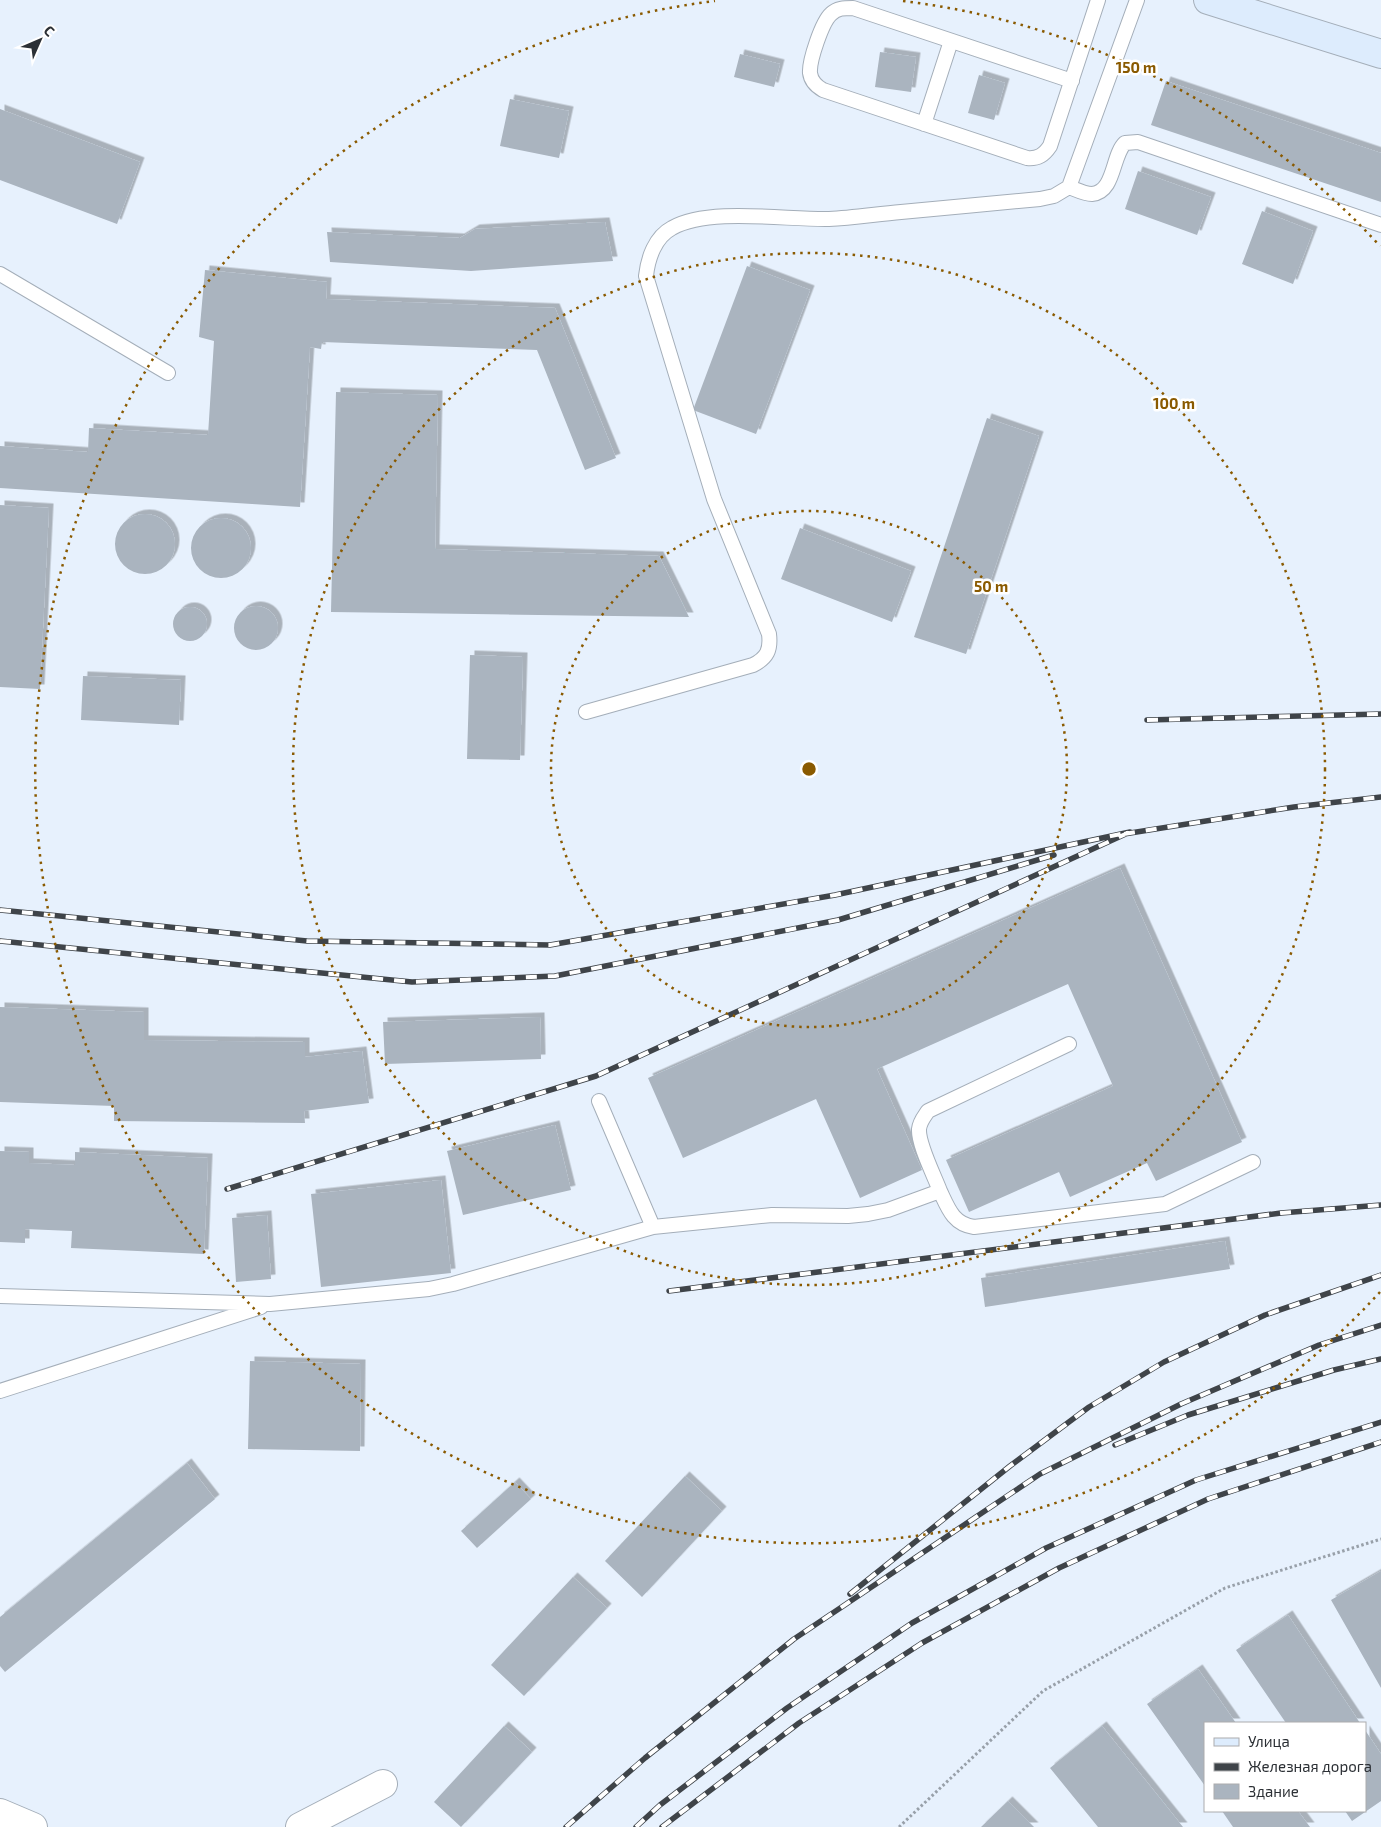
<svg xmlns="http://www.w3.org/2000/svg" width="1381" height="1827" font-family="'Exo 2',sans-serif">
<defs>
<filter id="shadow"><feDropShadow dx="4.5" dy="-4.5" stdDeviation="0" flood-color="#0004"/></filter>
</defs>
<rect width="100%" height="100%" fill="#e7f1fd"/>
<!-- building -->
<path fill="#aab4bf" filter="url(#shadow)" d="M 880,52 L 916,57 L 911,92 L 875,87 Z
M 740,54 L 780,64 L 774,87 L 734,77 Z
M 979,75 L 1005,83 L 994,120 L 968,113 Z
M 1166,81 L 1381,153 L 1381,202 L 1151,125 Z
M 510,99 L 569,111 L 559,158 L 500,146 Z
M 0,109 L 140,162 L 117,224 L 0,180 Z
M 1138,171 L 1211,197 L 1197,235 L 1125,209 Z
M 1262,211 L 1313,231 L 1293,284 L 1242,264 Z
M 605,222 L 613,261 L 471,271 L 330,262 L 327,232 L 460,238 L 475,229 Z
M 747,266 L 810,290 L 756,434 L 693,410 Z
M 205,270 L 327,282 L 326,299 L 555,308 L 616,458 L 585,470 L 537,350 L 322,342 L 321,349 L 310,347 L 300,507 L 0,488 L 0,446 L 88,452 L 89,428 L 208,435 L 214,341 L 199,337 Z
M 336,392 L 438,395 L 435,549 L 659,556 L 689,617 L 331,612 Z
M 987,418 L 1039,436 L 966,654 L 914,637 Z
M 0,505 L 49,508 L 40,689 L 0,687 Z
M115 544a30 30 0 1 1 60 0a30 30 0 1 1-60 0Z
M191 548a30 30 0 1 1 60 0a30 30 0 1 1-60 0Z
M 800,528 L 911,571 L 892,622 L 781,579 Z
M234 628a22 22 0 1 1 44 0a22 22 0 1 1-44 0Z
M173 624a17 17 0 1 1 34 0a17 17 0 1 1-34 0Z
M 470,655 L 523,657 L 520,760 L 467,759 Z
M 83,676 L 181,680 L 179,725 L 81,720 Z
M 1120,868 L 1242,1142 L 1156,1181 L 1147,1163 L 1070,1197 L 1059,1172 L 969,1212 L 946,1160 L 1113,1086 L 1068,984 L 877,1069 L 922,1170 L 860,1198 L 816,1099 L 683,1158 L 648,1078 Z
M 0,1007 L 144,1012 L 144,1040 L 305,1042 L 305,1057 L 362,1051 L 369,1103 L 304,1111 L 305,1123 L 114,1121 L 114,1106 L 0,1102 Z
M 540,1017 L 541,1059 L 385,1064 L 383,1022 Z
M 555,1125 L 571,1190 L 463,1215 L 447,1151 Z
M 0,1151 L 29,1152 L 29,1163 L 75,1165 L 75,1152 L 208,1158 L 204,1254 L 71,1248 L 72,1231 L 25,1229 L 25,1243 L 0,1242 Z
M 441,1180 L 451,1273 L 321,1287 L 311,1194 Z
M 267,1215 L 271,1279 L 236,1282 L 232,1218 Z
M 1225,1241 L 1230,1269 L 985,1307 L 981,1278 Z
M 250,1361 L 361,1364 L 360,1451 L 248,1449 Z
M 187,1463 L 215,1499 L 5,1672 L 0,1666 L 0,1617 Z
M 685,1476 L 722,1511 L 642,1597 L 605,1561 Z
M 515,1482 L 531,1499 L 477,1548 L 461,1531 Z
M 1381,1571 L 1381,1688 L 1331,1600 Z
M 573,1577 L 607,1608 L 524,1696 L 491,1665 Z
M 1288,1615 L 1360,1723 L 1286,1723 L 1236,1650 Z
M 1198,1669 L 1236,1723 L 1205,1723 L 1205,1786 L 1147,1704 Z
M 504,1726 L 532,1752 L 461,1827 L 434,1802 Z
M 1102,1726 L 1183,1827 L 1098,1827 L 1050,1768 Z
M 1365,1730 L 1381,1754 L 1381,1801 L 1352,1821 L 1345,1811 L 1365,1811 Z
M 1008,1801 L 1034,1827 L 981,1827 Z
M 1222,1811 L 1298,1811 L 1310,1827 L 1233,1827 Z"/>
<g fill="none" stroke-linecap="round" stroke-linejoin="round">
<defs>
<path id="service" d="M 1072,81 L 853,8 C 844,8 837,8 831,14 C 822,22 809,61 810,73 C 811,81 816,86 823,90 L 1027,158 C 1038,159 1044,155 1050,146 L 1098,0
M 924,124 L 951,41
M 1069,187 C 1075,189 1084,194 1092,194 C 1115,192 1112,155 1125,143 L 1138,142 L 1381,225
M 0,274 L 168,373
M 586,712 L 753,665 C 767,658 771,650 769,634 L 714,499 L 646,276 C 648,258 655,237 672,228 C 709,207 786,220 829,219 C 853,218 877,214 901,212 C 947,208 994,203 1040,199 L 1054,196 L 1069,187 L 1137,0
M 599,1101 L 653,1227
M 940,1191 C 948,1208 953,1224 974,1227 L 1165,1204 L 1253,1162
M 0,1296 L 270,1304 L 429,1289 L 453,1284 L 653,1227 L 772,1215 L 848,1216 L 868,1214 L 888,1210 L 940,1191 C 934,1175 918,1144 919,1129 C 920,1121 924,1117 928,1111 L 1069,1044
M 0,1391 L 261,1307"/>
<path id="minor" d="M 0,1813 L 33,1827
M 300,1827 L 383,1784"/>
<path id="secondary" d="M 1208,0 L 1381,54"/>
</defs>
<!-- service casing -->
<use href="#service" stroke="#a4aeb9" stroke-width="16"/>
<!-- minor casing -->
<use href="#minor" stroke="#a4aeb9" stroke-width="30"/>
<!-- secondary casing -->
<use href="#secondary" stroke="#a4aeb9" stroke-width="30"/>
<!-- path -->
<path stroke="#98a0a9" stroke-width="3" stroke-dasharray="2.5 2.5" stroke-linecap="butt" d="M 899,1827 L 1043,1691 L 1225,1588 L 1381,1539"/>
<!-- service -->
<use href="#service" stroke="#fff" stroke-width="14"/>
<!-- minor -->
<use href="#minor" stroke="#fff" stroke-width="28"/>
<!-- secondary -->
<use href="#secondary" stroke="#ddecfd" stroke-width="28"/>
<defs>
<path id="rail" d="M 1147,720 L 1381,714
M 1124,834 L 1294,807 L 1381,797
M 0,910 L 307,941 L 550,945 L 835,895 L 1130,832 L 596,1076 L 227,1189
M 0,941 L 412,982 L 555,976 L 838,920 L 1054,855
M 669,1291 L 1281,1213 L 1381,1205
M 1115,1445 L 1188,1415 L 1334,1370 L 1381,1359
M 850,1594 L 1010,1466 L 1089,1407 L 1164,1362 L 1265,1315 L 1381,1275
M 566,1827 L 645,1758 L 794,1639 L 1040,1474 L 1181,1404 L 1319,1345 L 1381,1325
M 636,1827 L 660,1805 L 787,1708 L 912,1623 L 1046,1548 L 1196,1480 L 1381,1422
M 662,1827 L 799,1723 L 922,1643 L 1059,1568 L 1208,1499 L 1381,1442"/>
</defs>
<!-- rail casing -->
<use href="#rail" stroke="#3f4449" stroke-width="5.5"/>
<!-- rail -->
<use href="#rail" stroke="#fff" stroke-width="4" stroke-dasharray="11" stroke-linecap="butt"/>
</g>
<!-- distance rings -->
<g fill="none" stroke="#8a5a00" stroke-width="2.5" stroke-dasharray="2.5 5">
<circle cx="809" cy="769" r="258"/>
<circle cx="809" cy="769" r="516"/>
<path d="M1380 1292A774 774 0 1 1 715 1M903 1A774 774 0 0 1 1380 246"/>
</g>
<circle cx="809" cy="769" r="8" fill="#8a5a00" stroke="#fff" stroke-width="2.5"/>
<g font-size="15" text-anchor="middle" font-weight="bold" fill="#8a5a00" stroke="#fff" stroke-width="5" stroke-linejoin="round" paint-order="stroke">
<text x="1136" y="73">150 m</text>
<text x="1174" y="409">100 m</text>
<text x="991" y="592">50 m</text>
</g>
<!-- legend -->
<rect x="1204" y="1722" width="162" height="90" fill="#ffffff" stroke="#abacae"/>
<rect x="1214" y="1738" width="25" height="8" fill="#ddecfd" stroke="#abacae"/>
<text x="1248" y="1747" font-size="15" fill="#2c3035">Улица</text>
<rect x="1214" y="1763" width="25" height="8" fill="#3f4449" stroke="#abacae"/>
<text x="1248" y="1772" font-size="15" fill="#2c3035">Железная дорога</text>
<rect x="1214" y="1784" width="25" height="15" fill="#aab4bf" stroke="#abacae"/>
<text x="1248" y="1797" font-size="15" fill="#2c3035">Здание</text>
<!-- north arrow -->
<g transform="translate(40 40) rotate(45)" stroke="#ffffff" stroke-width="4" paint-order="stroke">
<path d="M0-4L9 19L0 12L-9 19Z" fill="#2c3035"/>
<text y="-8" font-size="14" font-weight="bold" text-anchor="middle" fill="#2c3035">С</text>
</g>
</svg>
